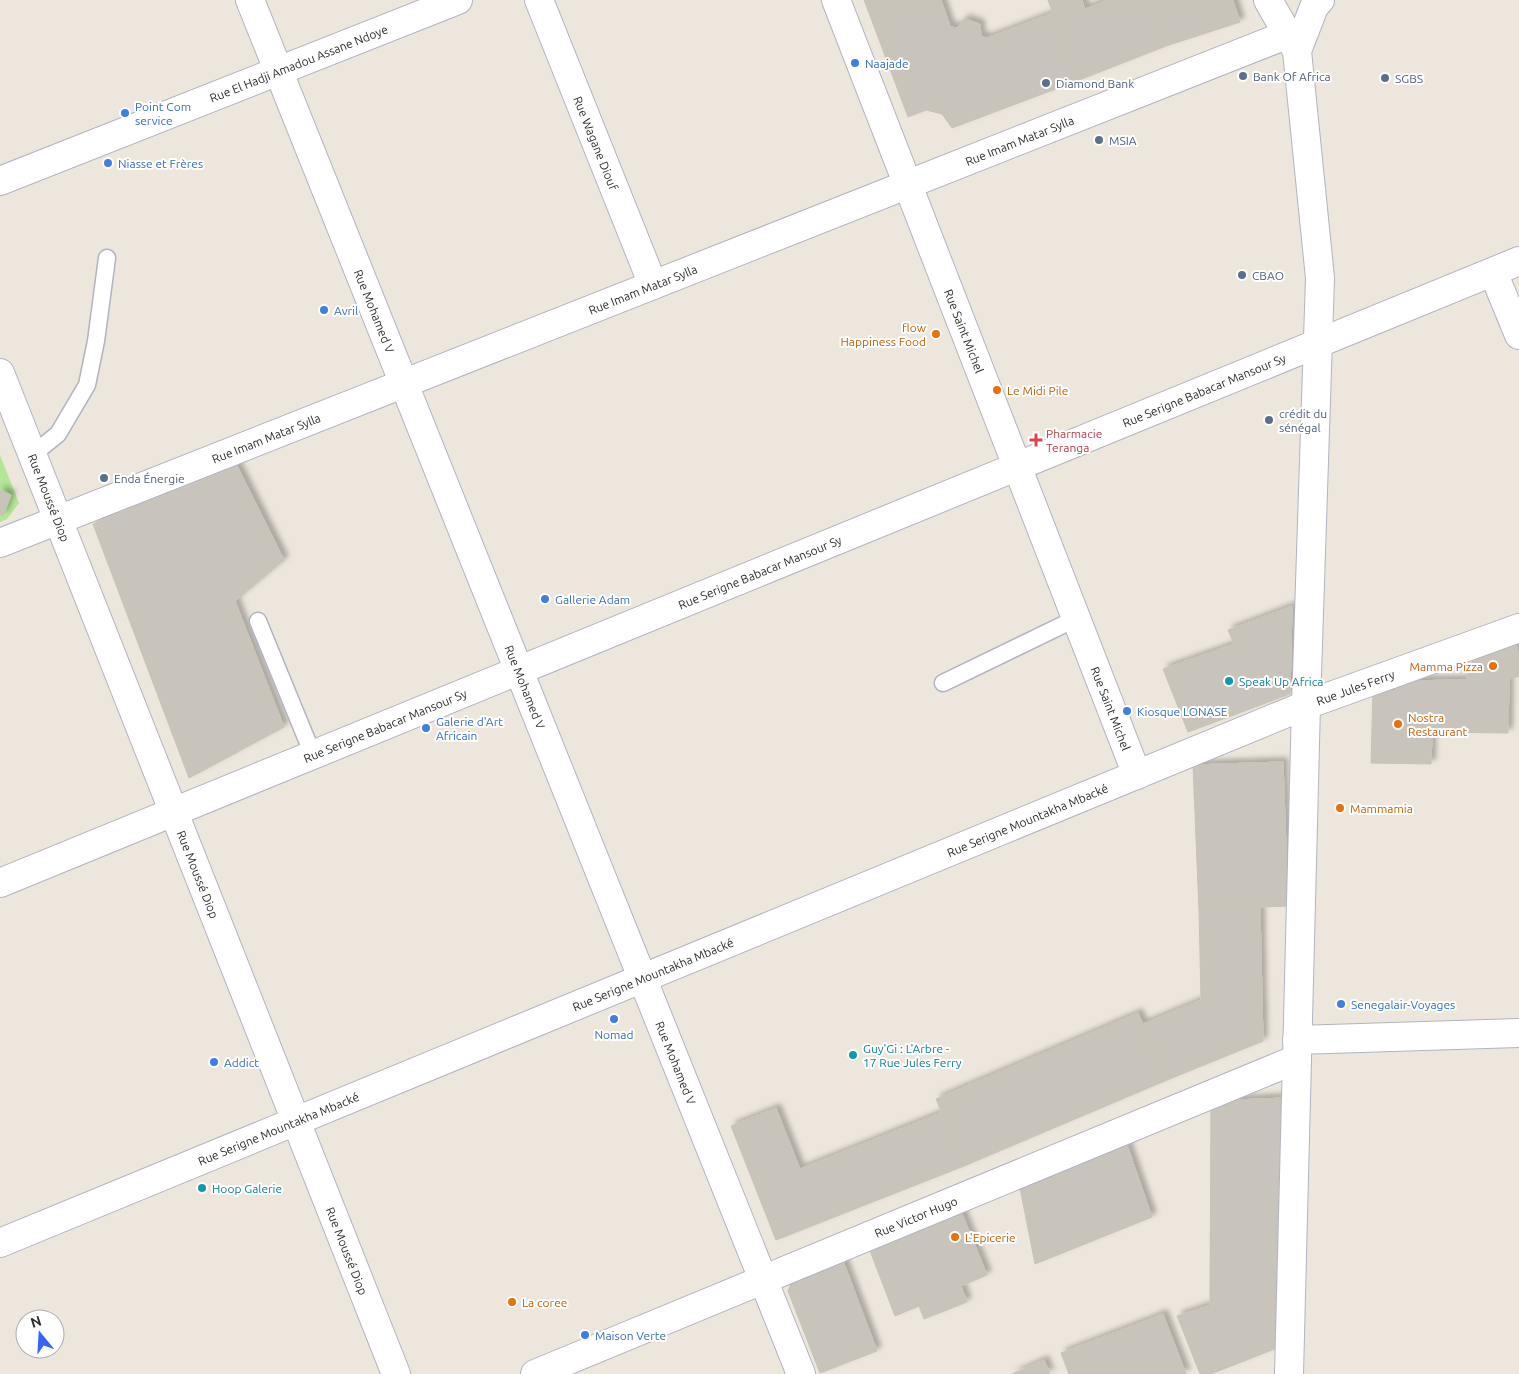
<svg xmlns="http://www.w3.org/2000/svg" width="1519" height="1374" font-family="Ubuntu,sans-serif">
<defs>
<filter id="shadow"><feDropShadow dx="4.5" dy="-4.5" stdDeviation="2.5" flood-color="#0004"/></filter>
</defs>
<rect width="100%" height="100%" fill="#ede6dd"/>
<!-- green -->
<path fill="#b4e697" d="M 0,455 L 19,503 L 7,519 L 0,522 Z"/>
<!-- building -->
<path fill="#c9c4bb" stroke="#c9c2b6" filter="url(#shadow)" d="M 864,0 L 926,0 L 872,21 Z
M 926,0 L 941,0 L 950,26 L 956,28 L 965,19 L 980,24 L 981,36 L 987,38 L 1053,13 L 1074,82 L 952,128 L 942,114 L 926,110 L 908,117 L 872,21 Z
M 1048,0 L 1082,0 L 1085,9 L 1055,20 Z
M 1109,0 L 1148,0 L 1166,46 L 1074,82 L 1055,20 Z
M 1148,0 L 1233,0 L 1240,22 L 1166,46 Z
M 236,464 L 284,560 L 235,601 L 284,727 L 189,778 L 93,524 Z
M 0,490 L 11,495 L 3,516 L 0,514 Z
M 1292,606 L 1290,694 L 1188,732 L 1163,669 L 1234,644 L 1228,630 Z
M 1517,641 L 1519,676 L 1509,679 L 1508,733 L 1432,732 L 1431,764 L 1371,763 L 1373,691 L 1395,691 L 1399,681 L 1466,680 L 1474,656 Z
M 1283,762 L 1288,906 L 1199,910 L 1193,765 Z
M 1260,908 L 1263,1041 L 1167,1080 L 1143,1024 L 1201,1000 L 1199,910 Z
M 1138,1013 L 1167,1080 L 964,1166 L 936,1099 Z
M 1285,1098 L 1282,1346 L 1211,1374 L 1200,1374 L 1177,1316 L 1210,1305 L 1211,1101 Z
M 776,1108 L 800,1169 L 943,1112 L 964,1166 L 776,1240 L 731,1126 Z
M 1127,1145 L 1152,1217 L 1035,1264 L 1020,1188 Z
M 959,1206 L 987,1275 L 961,1286 L 967,1302 L 924,1319 L 919,1306 L 895,1316 L 867,1243 Z
M 842,1258 L 877,1351 L 820,1373 L 788,1291 L 794,1277 Z
M 1163,1314 L 1186,1374 L 1069,1374 L 1061,1353 Z
M 1044,1360 L 1050,1374 L 1012,1374 Z"/>
<g fill="none" stroke-linecap="round" stroke-linejoin="round">
<defs>
<path id="service" d="M 32,455 L 58,434 L 87,385 L 96,341 L 107,258
M 258,621 L 313,755
M 943,683 L 1077,618"/>
<g id="minor">
<path id="s1" d="M 250,0 L 801,1374"/>
<path id="s2" d="M 539,0 L 653,285"/>
<path id="s3" d="M 836,0 L 1137,775"/>
<path id="s4" d="M 0,181 L 458,0"/>
<path d="M 1493,272 L 1519,335"/>
<path id="s5" d="M 0,373 L 396,1374"/>
<path id="s6" d="M 0,543 L 1286,35"/>
<path id="s7" d="M 0,883 L 1519,261"/>
<path d="M 1297,1040 L 1519,1033"/>
<path id="s8" d="M 0,1243 L 1306,705 L 1519,628"/>
<path id="s9" d="M 535,1374 L 1297,1059"/>
</g>
<path id="tertiary" d="M 1268,0 L 1297,51 L 1320,278 L 1306,705 L 1289,1374
M 1297,51 L 1314,7 L 1320,0"/>
</defs>
<!-- service casing -->
<use href="#service" stroke="#b1b4bf" stroke-width="19"/>
<!-- minor casing -->
<use href="#minor" stroke="#b1b4bf" stroke-width="30"/>
<!-- tertiary casing -->
<use href="#tertiary" stroke="#b1b4bf" stroke-width="30"/>
<!-- service -->
<use href="#service" stroke="#fff" stroke-width="16"/>
<!-- minor -->
<use href="#minor" stroke="#fff" stroke-width="28"/>
<!-- tertiary -->
<use href="#tertiary" stroke="#fff" stroke-width="28"/>
</g>
<!-- markers -->
<g fill="#3f7fe0" stroke="#fff" stroke-width="2">
<circle cx="855" cy="63" r="5"/>
<circle cx="125" cy="113" r="5"/>
<circle cx="108" cy="163" r="5"/>
<circle cx="324" cy="310" r="5"/>
<circle cx="545" cy="599" r="5"/>
<circle cx="1127" cy="711" r="5"/>
<circle cx="426" cy="728" r="5"/>
<circle cx="1341" cy="1004" r="5"/>
<circle cx="614" cy="1019" r="5"/>
<circle cx="214" cy="1062" r="5"/>
<circle cx="585" cy="1335" r="5"/>
</g>
<g fill="#5c6f8a" stroke="#fff" stroke-width="2">
<circle cx="1243" cy="76" r="5"/>
<circle cx="1385" cy="78" r="5"/>
<circle cx="1046" cy="83" r="5"/>
<circle cx="1099" cy="140" r="5"/>
<circle cx="1242" cy="275" r="5"/>
<circle cx="1269" cy="420" r="5"/>
<circle cx="104" cy="478" r="5"/>
</g>
<g fill="#e8710a" stroke="#fff" stroke-width="2">
<circle cx="936" cy="334" r="5"/>
<circle cx="997" cy="390" r="5"/>
<circle cx="1493" cy="666" r="5"/>
<circle cx="1398" cy="724" r="5"/>
<circle cx="1340" cy="808" r="5"/>
<circle cx="955" cy="1237" r="5"/>
<circle cx="512" cy="1302" r="5"/>
</g>
<path fill="#e0444e" stroke="#fff" stroke-width="2" d="M1033.5 432.5h5v5h5v5h-5v5h-5v-5h-5v-5h5z"/>
<g fill="#0f9aa8" stroke="#fff" stroke-width="2">
<circle cx="1229" cy="681" r="5"/>
<circle cx="853" cy="1055" r="5"/>
<circle cx="202" cy="1188" r="5"/>
</g>
<g text-anchor="middle" dominant-baseline="central" stroke-width="4" stroke-linejoin="round" paint-order="stroke">
<!-- street labels -->
<g font-size="12" fill="#2b2b2b" stroke="#fff">
<text stroke="none"><textPath href="#s4" startOffset="321">Rue El Hadji Amadou Assane Ndoye</textPath></text>
<text stroke="none"><textPath href="#s6" startOffset="1096">Rue Imam Matar Sylla</textPath></text>
<text stroke="none"><textPath href="#s2" startOffset="154">Rue Wagane Diouf</textPath></text>
<text stroke="none"><textPath href="#s6" startOffset="691">Rue Imam Matar Sylla</textPath></text>
<text stroke="none"><textPath href="#s1" startOffset="335">Rue Mohamed V</textPath></text>
<text stroke="none"><textPath href="#s3" startOffset="355">Rue Saint Michel</textPath></text>
<text stroke="none"><textPath href="#s7" startOffset="1301">Rue Serigne Babacar Mansour Sy</textPath></text>
<text stroke="none"><textPath href="#s6" startOffset="286">Rue Imam Matar Sylla</textPath></text>
<text stroke="none"><textPath href="#s5" startOffset="134">Rue Moussé Diop</textPath></text>
<text stroke="none"><textPath href="#s7" startOffset="821">Rue Serigne Babacar Mansour Sy</textPath></text>
<text stroke="none"><textPath href="#s1" startOffset="740">Rue Mohamed V</textPath></text>
<text stroke="none"><textPath href="#s8" startOffset="1465">Rue Jules Ferry</textPath></text>
<text stroke="none"><textPath href="#s3" startOffset="760">Rue Saint Michel</textPath></text>
<text stroke="none"><textPath href="#s7" startOffset="416">Rue Serigne Babacar Mansour Sy</textPath></text>
<text stroke="none"><textPath href="#s8" startOffset="1111">Rue Serigne Mountakha Mbacké</textPath></text>
<text stroke="none"><textPath href="#s5" startOffset="539">Rue Moussé Diop</textPath></text>
<text stroke="none"><textPath href="#s8" startOffset="706">Rue Serigne Mountakha Mbacké</textPath></text>
<text stroke="none"><textPath href="#s1" startOffset="1145">Rue Mohamed V</textPath></text>
<text stroke="none"><textPath href="#s8" startOffset="301">Rue Serigne Mountakha Mbacké</textPath></text>
<text stroke="none"><textPath href="#s9" startOffset="412">Rue Victor Hugo</textPath></text>
<text stroke="none"><textPath href="#s5" startOffset="944">Rue Moussé Diop</textPath></text>
</g>
<!-- shop labels -->
<g font-size="12" fill="#366cbe" stroke="#fff" text-anchor="start">
<text x="865" y="63">Naajade</text>
<text x="135" y="106">Point Com<tspan x="135" dy="14">service</tspan></text>
<text x="118" y="163">Niasse et Frères</text>
<text x="334" y="310">Avril</text>
<text x="555" y="599">Gallerie Adam</text>
<text x="1137" y="711">Kiosque LONASE</text>
<text x="436" y="721">Galerie d'Art<tspan x="436" dy="14">Africain</tspan></text>
<text x="1351" y="1004">Senegalair-Voyages</text>
<text x="614" y="1034" text-anchor="middle">Nomad</text>
<text x="224" y="1062">Addict</text>
<text x="595" y="1335">Maison Verte</text>
</g>
<!-- service labels -->
<g font-size="12" fill="#4e5e75" stroke="#fff" text-anchor="start">
<text x="1253" y="76">Bank Of Africa</text>
<text x="1395" y="78">SGBS</text>
<text x="1056" y="83">Diamond Bank</text>
<text x="1109" y="140">MSIA</text>
<text x="1252" y="275">CBAO</text>
<text x="1279" y="413">crédit du<tspan x="1279" dy="14">sénégal</tspan></text>
<text x="114" y="478">Enda Énergie</text>
</g>
<!-- food labels -->
<g font-size="12" fill="#c56008" stroke="#fff" text-anchor="start">
<text x="926" y="327" text-anchor="end">flow<tspan x="926" dy="14">Happiness Food</tspan></text>
<text x="1007" y="390">Le Midi Pile</text>
<text x="1483" y="666" text-anchor="end">Mamma Pizza</text>
<text x="1408" y="717">Nostra<tspan x="1408" dy="14">Restaurant</tspan></text>
<text x="1350" y="808">Mammamia</text>
<text x="965" y="1237">L'Epicerie</text>
<text x="522" y="1302">La coree</text>
</g>
<!-- health labels -->
<g font-size="12" fill="#be3a42" stroke="#fff" text-anchor="start">
<text x="1046" y="433">Pharmacie<tspan x="1046" dy="14">Teranga</tspan></text>
</g>
<!-- culture labels -->
<g font-size="12" fill="#0d838f" stroke="#fff" text-anchor="start">
<text x="1239" y="681">Speak Up Africa</text>
<text x="863" y="1048">Guy'Gi : L'Arbre -<tspan x="863" dy="14">17 Rue Jules Ferry</tspan></text>
<text x="212" y="1188">Hoop Galerie</text>
</g>
</g>
<!-- north arrow -->
<g transform="translate(40 1334) rotate(342)"><circle r="24" fill="#ffffff" stroke="#aaaaaa"/>
<path d="M0-4L9 19L0 12L-9 19Z" fill="#3863ff"/>
<text y="-8" font-size="14" font-weight="bold" text-anchor="middle" fill="#2b2b2b">N</text>
</g>
</svg>
